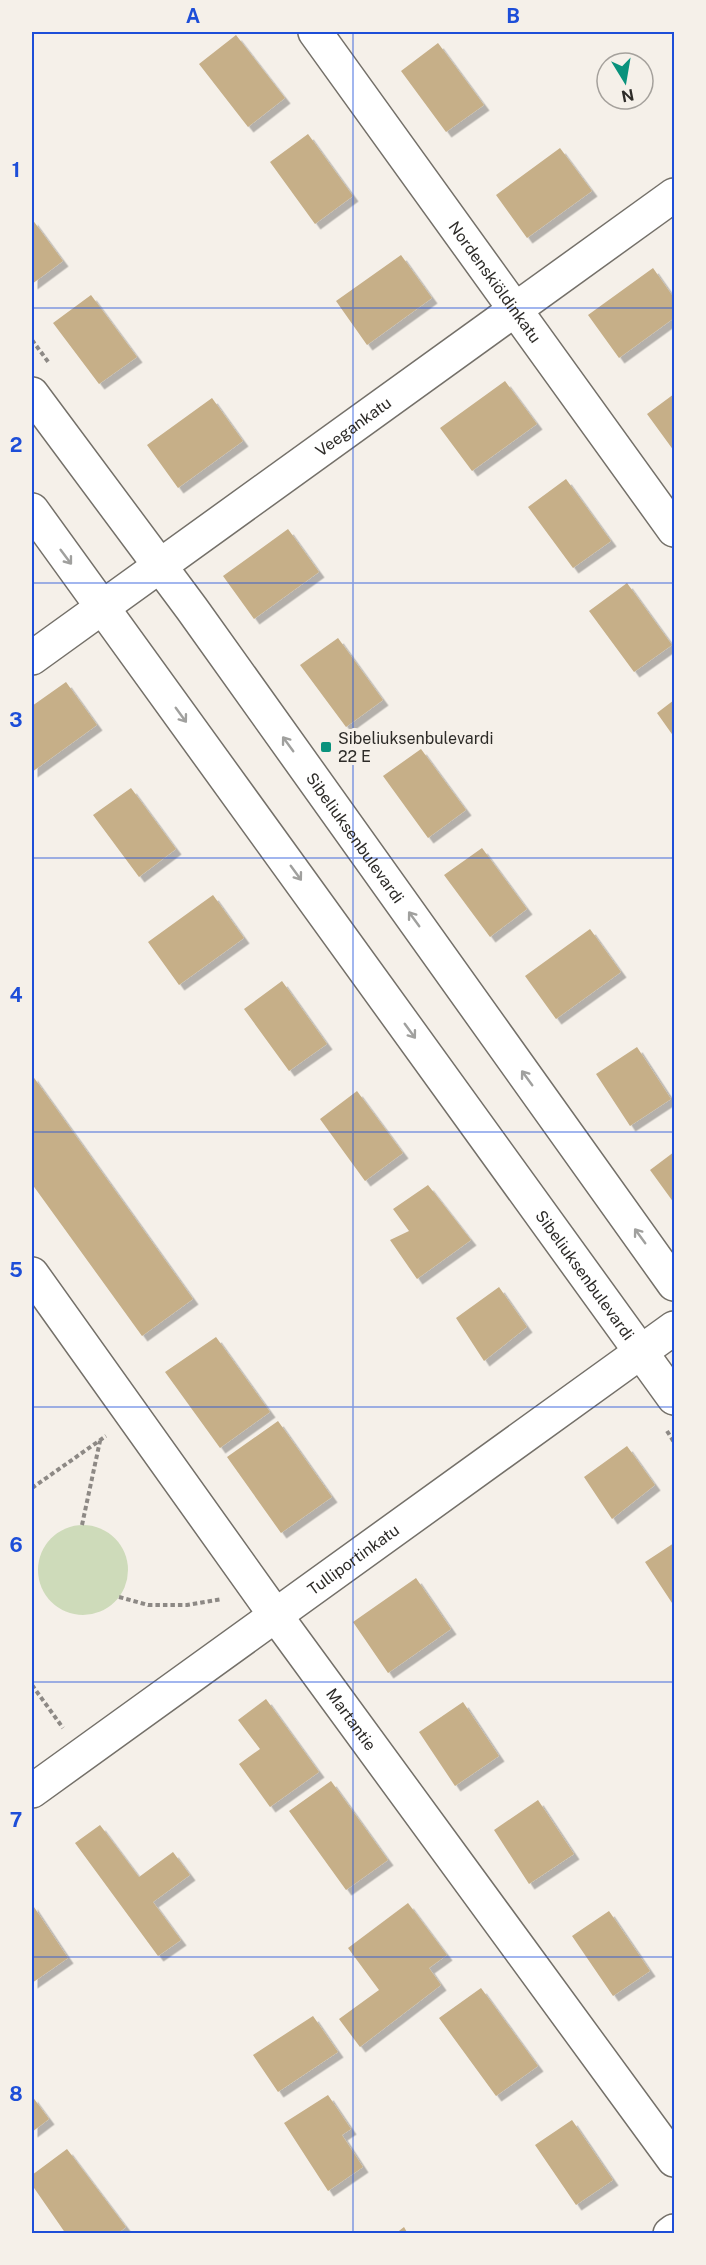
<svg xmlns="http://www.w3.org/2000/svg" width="706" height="2265" font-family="'Public Sans',sans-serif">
<defs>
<filter id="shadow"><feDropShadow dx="5.5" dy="5.5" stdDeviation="0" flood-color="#0004"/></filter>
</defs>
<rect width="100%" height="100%" fill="#f5f0e9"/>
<!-- green -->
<path fill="#cedbba" d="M38 1570a45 45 0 1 1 90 0a45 45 0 1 1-90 0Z"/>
<!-- building -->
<path fill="#c6af88" filter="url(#shadow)" d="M 236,35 L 285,98 L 248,127 L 199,64 Z
M 438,43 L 484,105 L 446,132 L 401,71 Z
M 308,134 L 353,196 L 315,224 L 270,162 Z
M 560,148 L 592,191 L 527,238 L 496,195 Z
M 32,219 L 63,261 L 32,284 Z
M 401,255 L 432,298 L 367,345 L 336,301 Z
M 653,268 L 674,298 L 674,318 L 619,358 L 588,315 Z
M 91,295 L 137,357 L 99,384 L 53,323 Z
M 505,381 L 537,424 L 472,471 L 440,428 Z
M 674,394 L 674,451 L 647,414 Z
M 212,398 L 243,441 L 178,488 L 147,445 Z
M 566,479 L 611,541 L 573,568 L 528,507 Z
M 288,529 L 319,572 L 254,619 L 223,576 Z
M 627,583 L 672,645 L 634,672 L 589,611 Z
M 338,638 L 383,700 L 346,727 L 300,665 Z
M 66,682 L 97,725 L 32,772 L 32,706 Z
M 674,700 L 674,737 L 657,713 Z
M 421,749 L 466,810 L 428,838 L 383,776 Z
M 131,788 L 176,849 L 139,877 L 93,815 Z
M 482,848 L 527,909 L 490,937 L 444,875 Z
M 213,895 L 244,938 L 179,985 L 148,942 Z
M 590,929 L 621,972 L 556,1019 L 525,976 Z
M 282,981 L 327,1044 L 289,1071 L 244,1009 Z
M 637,1047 L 671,1099 L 630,1126 L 596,1074 Z
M 32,1075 L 193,1299 L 142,1336 L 32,1184 Z
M 357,1091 L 403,1153 L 365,1181 L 320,1119 Z
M 674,1152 L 674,1203 L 650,1170 Z
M 428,1185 L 471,1240 L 417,1279 L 390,1240 L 409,1231 L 393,1209 Z
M 499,1287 L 527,1327 L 484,1361 L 456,1318 Z
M 216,1337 L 270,1412 L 220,1448 L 165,1372 Z
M 278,1421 L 332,1497 L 281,1533 L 227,1457 Z
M 627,1446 L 655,1485 L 612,1519 L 584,1477 Z
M 674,1543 L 674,1606 L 645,1562 Z
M 416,1578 L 451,1629 L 388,1673 L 353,1622 Z
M 266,1699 L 319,1772 L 270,1807 L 239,1764 L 260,1749 L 238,1720 Z
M 463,1702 L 499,1756 L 455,1786 L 419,1732 Z
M 331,1781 L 388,1860 L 346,1890 L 289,1811 Z
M 538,1800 L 574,1854 L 529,1884 L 494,1830 Z
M 100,1825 L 139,1877 L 173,1852 L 190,1875 L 153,1902 L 181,1940 L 158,1956 L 75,1843 Z
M 408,1903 L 447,1955 L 429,1968 L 441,1985 L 360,2047 L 339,2019 L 379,1990 L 348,1948 Z
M 32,1904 L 68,1958 L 32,1983 Z
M 609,1911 L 650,1971 L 613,1996 L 572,1936 Z
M 481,1988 L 538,2066 L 496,2096 L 439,2018 Z
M 313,2016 L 338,2052 L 278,2092 L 253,2055 Z
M 328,2095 L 351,2129 L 342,2135 L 363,2167 L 328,2191 L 284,2123 Z
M 32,2096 L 49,2119 L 32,2132 Z
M 572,2120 L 613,2180 L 576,2205 L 535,2145 Z
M 67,2149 L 126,2227 L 117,2234 L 66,2234 L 32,2185 L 32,2175 Z
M 404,2227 L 408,2234 L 395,2234 Z"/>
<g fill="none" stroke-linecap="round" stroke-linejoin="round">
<defs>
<g id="minor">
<path id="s1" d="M 315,32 L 674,530"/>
<path id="s2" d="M 32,658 L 674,195"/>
<path id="s3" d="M 32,1274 L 276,1616 L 674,2160"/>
<path id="s4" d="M 32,1791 L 674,1328"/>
</g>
<g id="secondary">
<path id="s5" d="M 32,394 L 192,609 L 674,1284"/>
<path id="s6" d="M 32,510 L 674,1398"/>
<path d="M 670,2234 L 674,2231"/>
</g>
</defs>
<!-- minor casing -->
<use href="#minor" stroke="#747069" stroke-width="36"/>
<!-- secondary casing -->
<use href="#secondary" stroke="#747069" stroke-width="36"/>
<!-- path -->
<path stroke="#8d8985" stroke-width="4" stroke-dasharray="4.5 3" stroke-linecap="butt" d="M 32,340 L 49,363
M 667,1431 L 674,1442
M 32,1488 L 106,1436
M 82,1525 L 100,1441
M 119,1597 L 148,1605 L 187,1605 L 222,1599
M 32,1685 L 63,1728"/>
<!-- minor -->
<use href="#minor" stroke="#fff" stroke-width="33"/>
<!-- secondary -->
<use href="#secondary" stroke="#fff" stroke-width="33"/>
</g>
<!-- one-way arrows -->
<defs><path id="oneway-shaft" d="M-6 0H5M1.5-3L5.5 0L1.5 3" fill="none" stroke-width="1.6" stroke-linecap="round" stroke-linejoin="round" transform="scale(1.5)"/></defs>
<g stroke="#a0a09e">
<use href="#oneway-shaft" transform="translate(66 557) rotate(53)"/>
<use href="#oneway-shaft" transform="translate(181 715) rotate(54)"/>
<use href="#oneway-shaft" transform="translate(288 744) rotate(-126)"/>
<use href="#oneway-shaft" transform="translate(296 873) rotate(54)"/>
<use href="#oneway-shaft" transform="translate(414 919) rotate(-126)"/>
<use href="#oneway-shaft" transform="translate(410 1031) rotate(54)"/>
<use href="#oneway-shaft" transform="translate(527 1078) rotate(-126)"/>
<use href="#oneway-shaft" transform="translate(640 1236) rotate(-126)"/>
</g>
<!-- grid -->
<path fill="none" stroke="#1d4ed8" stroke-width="1.5" stroke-opacity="0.55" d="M 353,32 L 353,2234M 32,308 L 674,308M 32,583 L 674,583M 32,858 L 674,858M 32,1132 L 674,1132M 32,1407 L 674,1407M 32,1682 L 674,1682M 32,1957 L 674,1957"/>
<!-- markers -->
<rect fill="#09927c" stroke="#f5f0e9" stroke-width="2" x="320" y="741" width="12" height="12" rx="3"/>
<g text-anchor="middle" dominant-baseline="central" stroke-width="6" stroke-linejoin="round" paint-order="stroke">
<!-- street labels -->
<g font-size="16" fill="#2d2b28" stroke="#f5f0e9">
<text stroke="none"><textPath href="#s1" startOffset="308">Nordenskiöldinkatu</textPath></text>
<text stroke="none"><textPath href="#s2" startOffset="396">Veegankatu</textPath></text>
<text stroke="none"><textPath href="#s5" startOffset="549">Sibeliuksenbulevardi</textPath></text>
<text stroke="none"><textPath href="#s6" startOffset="944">Sibeliuksenbulevardi</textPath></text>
<text stroke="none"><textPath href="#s4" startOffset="396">Tulliportinkatu</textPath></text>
<text stroke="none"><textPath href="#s3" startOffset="548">Martantie</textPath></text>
</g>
<!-- poi labels -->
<g font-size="16" fill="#2d2b28" stroke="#f5f0e9" text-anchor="start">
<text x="338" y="738">Sibeliuksenbulevardi<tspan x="338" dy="18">22 E</tspan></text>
</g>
</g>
<!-- border -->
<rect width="706" height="2265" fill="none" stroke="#f5f0e9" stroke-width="66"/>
<!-- north arrow -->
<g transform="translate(625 81) rotate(169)"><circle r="28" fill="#f5f0e9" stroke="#a5a19c" stroke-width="1.5"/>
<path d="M0-4.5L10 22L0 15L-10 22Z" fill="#09927c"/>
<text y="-9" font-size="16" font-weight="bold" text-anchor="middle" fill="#2d2b28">N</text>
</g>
<rect x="33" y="33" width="640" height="2199" fill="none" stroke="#1d4ed8" stroke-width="2"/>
<g font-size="20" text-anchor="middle" font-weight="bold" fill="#1d4ed8">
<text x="193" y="23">A</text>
<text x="513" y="23">B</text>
<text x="16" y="177">1</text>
<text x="16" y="452">2</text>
<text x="16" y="727">3</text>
<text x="16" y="1002">4</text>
<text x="16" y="1277">5</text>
<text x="16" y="1552">6</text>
<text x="16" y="1827">7</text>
<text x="16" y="2101">8</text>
</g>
</svg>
